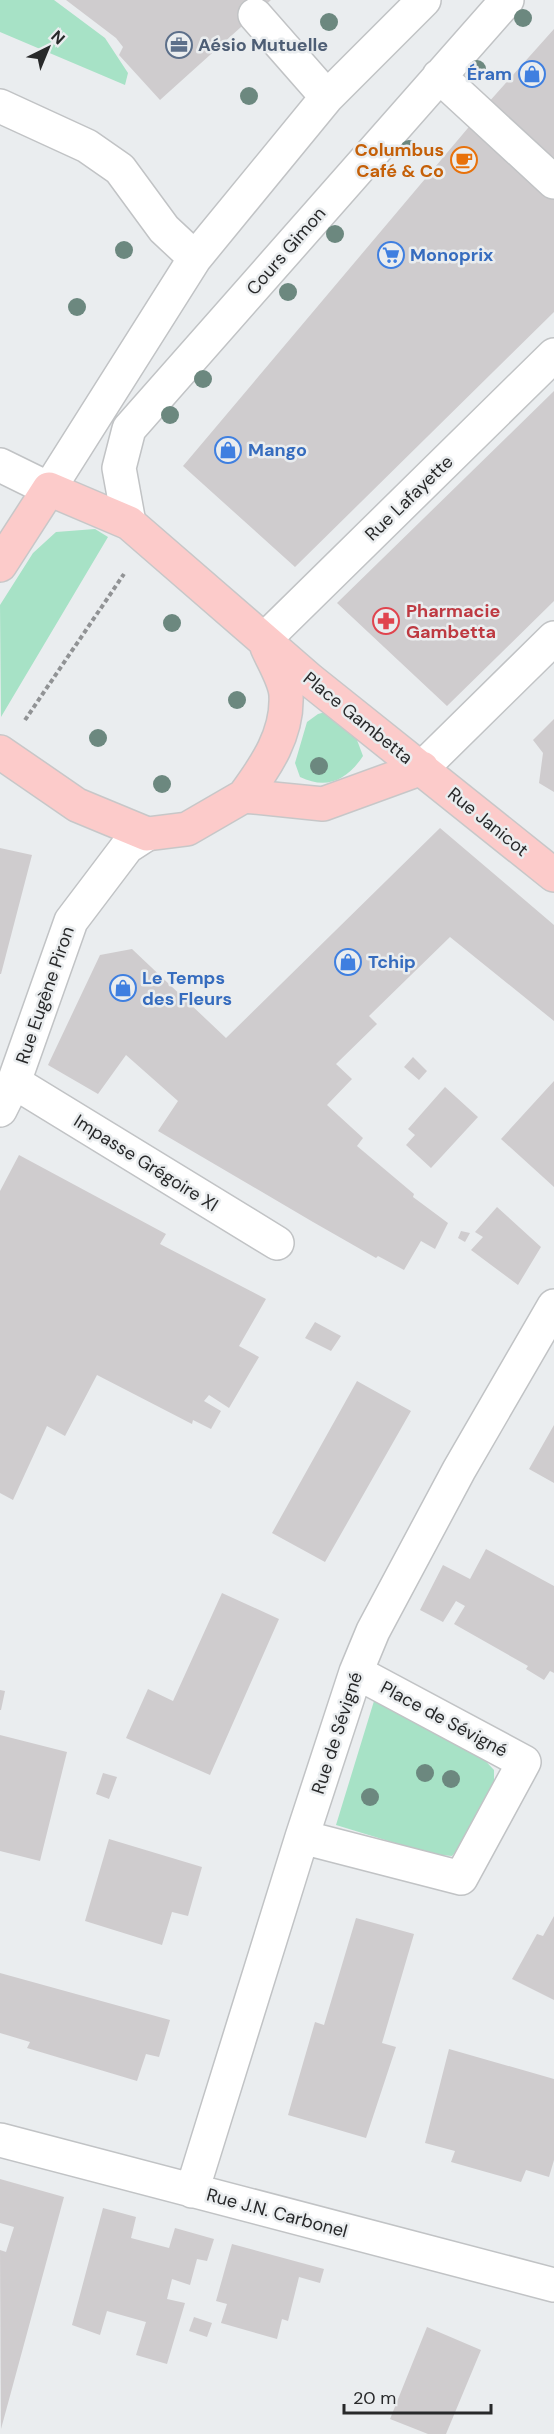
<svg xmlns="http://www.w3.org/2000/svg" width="554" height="2434" font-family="'DM Sans',sans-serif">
<rect width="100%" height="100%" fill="#eaedef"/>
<!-- green -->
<path fill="#a7e2c6" d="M 0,0 L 54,0 L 105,38 L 128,73 L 125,85 L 0,32 Z
M 95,529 L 108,537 L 1,717 L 0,605 L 33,553 L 56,532 Z
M 329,711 L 354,732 L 363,756 C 347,780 327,790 300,777 L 295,763 L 307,722 L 318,714 Z
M 374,1701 L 478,1753 L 494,1770 L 494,1786 L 462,1844 L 452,1856 L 431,1854 L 336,1825 Z"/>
<!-- building -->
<path fill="#cfccce" d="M 66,0 L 271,0 L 160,100 L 119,55 L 123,47 L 116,38 Z
M 554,29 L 554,158 L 488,103 Z
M 473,122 L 554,194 L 554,312 L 295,567 L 183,466 Z
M 554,391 L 554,601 L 447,706 L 337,603 Z
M 554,719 L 554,792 L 539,783 L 543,753 L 533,740 Z
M 440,828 L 554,925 L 554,1021 L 450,937 L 369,1016 L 377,1024 L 336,1064 L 352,1079 L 327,1105 L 363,1138 L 357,1146 L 414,1194 L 413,1197 L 448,1223 L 435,1249 L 421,1241 L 404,1270 L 378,1256 L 376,1258 L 313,1222 L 158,1131 L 178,1101 L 126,1055 L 98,1094 L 48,1065 L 100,955 L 132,949 L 226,1038 Z
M 0,848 L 32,855 L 1,974 L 0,974 Z
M 413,1057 L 427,1071 L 419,1080 L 404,1067 Z
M 554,1081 L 554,1187 L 501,1139 Z
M 445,1087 L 478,1117 L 431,1168 L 406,1145 L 415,1135 L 408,1129 Z
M 19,1155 L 166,1234 L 160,1244 L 266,1299 L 239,1346 L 259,1357 L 229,1408 L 209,1395 L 204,1401 L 221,1411 L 211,1429 L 193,1420 L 192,1424 L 97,1375 L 65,1436 L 47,1426 L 13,1500 L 0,1493 L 0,1191 Z
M 497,1207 L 541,1247 L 518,1285 L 471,1250 L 483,1237 L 475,1232 Z
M 461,1231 L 470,1233 L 465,1242 L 458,1238 Z
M 315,1322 L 341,1336 L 331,1351 L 305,1338 Z
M 357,1381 L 411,1411 L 325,1562 L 272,1533 Z
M 554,1425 L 554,1483 L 529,1469 Z
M 486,1549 L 554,1586 L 554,1673 L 550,1671 L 544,1680 L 526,1669 L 528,1666 L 454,1624 L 465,1606 L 456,1601 L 443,1622 L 420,1610 L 443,1565 L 470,1579 Z
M 222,1593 L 279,1619 L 210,1775 L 126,1738 L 148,1689 L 173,1701 Z
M 0,1690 L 5,1691 L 1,1710 L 0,1710 Z
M 0,1735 L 67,1752 L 40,1861 L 0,1851 Z
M 103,1773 L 117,1777 L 109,1799 L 96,1794 Z
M 109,1839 L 202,1867 L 188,1916 L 172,1912 L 162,1945 L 85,1921 Z
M 554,1916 L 554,2000 L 512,1979 L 537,1934 L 543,1936 Z
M 356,1918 L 414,1934 L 382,2043 L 396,2047 L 366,2138 L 288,2115 L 315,2022 L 324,2025 Z
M 0,1973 L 170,2020 L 159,2057 L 146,2054 L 137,2081 L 27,2048 L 30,2042 L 0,2033 Z
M 449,2049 L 554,2079 L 554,2160 L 549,2177 L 526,2170 L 521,2182 L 451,2162 L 455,2151 L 425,2143 Z
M 0,2179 L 64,2197 L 1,2429 L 0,2250 L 6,2252 L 14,2227 L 0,2223 Z
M 103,2208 L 136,2217 L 131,2238 L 169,2248 L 175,2228 L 214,2239 L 207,2261 L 197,2259 L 190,2285 L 172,2279 L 167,2299 L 185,2303 L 167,2364 L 136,2355 L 146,2322 L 107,2311 L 100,2335 L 72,2325 Z
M 232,2244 L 324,2269 L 320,2283 L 299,2277 L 288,2321 L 282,2319 L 277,2339 L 221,2323 L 227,2304 L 216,2301 Z
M 194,2317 L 212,2323 L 207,2337 L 189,2331 Z
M 427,2327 L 481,2350 L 446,2434 L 428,2434 L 390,2419 Z"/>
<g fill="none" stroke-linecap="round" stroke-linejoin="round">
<defs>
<path id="minor" d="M 255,15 L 327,97
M 439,76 L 554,182
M 0,106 L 87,146 L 120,169 L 164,229 L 195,258
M 0,465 L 49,489 L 195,258 L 327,97 L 424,0
M 129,523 L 119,468 L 129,429 L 507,0
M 264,640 L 554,355
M 422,768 L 554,638
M 14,1082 L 277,1243
M 0,1110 L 14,1082 L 71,921 L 127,847 L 147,834
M 302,1837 L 461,1878 L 524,1762 L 356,1672
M 0,2140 L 554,2285
M 192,2191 L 302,1837 L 356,1672 L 373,1631 L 459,1470 L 554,1306"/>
<path id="major" d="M 0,565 L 49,489 L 129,523 L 310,680 L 554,875
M 0,752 L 77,805 L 147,834 L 187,829 L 244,796 L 323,804 L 422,768
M 244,796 C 266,766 288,734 286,695 C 285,680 273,661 267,647"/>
</defs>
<!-- minor casing -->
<use href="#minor" stroke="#c1c3c5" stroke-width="36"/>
<!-- major casing -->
<use href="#major" stroke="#c7c7c8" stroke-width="36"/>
<!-- path -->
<path stroke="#919395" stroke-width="4" stroke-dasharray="4.5 3" stroke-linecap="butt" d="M 25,720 L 124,574"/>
<!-- minor -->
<use href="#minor" stroke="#fff" stroke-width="33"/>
<!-- major -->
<use href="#major" stroke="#fccbca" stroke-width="33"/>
</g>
<!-- trees -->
<g fill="#6c887f">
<circle cx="523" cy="18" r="9"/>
<circle cx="329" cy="22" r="9"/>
<circle cx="477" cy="69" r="9"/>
<circle cx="249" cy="96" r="9"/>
<circle cx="409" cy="149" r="9"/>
<circle cx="335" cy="234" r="9"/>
<circle cx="124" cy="250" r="9"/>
<circle cx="288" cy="292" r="9"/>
<circle cx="77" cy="307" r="9"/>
<circle cx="203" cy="379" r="9"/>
<circle cx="170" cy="415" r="9"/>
<circle cx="172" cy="623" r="9"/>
<circle cx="237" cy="700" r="9"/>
<circle cx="98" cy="738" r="9"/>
<circle cx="319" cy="766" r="9"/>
<circle cx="162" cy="784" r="9"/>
<circle cx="425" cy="1773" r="9"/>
<circle cx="451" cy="1779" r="9"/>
<circle cx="370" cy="1797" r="9"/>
</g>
<!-- icons -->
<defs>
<symbol id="office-ring" viewBox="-11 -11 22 22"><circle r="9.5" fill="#eaedef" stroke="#5c6f8a" stroke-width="1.5"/><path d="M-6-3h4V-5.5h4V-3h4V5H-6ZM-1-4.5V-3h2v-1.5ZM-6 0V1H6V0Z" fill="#5c6f8a"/></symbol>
<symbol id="shop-ring" viewBox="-11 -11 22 22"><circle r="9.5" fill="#eaedef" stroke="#3f7fe0" stroke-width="1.5"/><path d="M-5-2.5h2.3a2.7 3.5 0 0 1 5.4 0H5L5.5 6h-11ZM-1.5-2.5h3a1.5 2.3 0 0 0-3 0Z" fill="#3f7fe0"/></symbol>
<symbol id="cafe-ring" viewBox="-11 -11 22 22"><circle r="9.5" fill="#eaedef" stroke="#e8710a" stroke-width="1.5"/><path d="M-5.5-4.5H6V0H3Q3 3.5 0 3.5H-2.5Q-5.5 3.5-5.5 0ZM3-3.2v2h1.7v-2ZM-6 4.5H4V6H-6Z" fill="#e8710a"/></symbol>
<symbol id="supermarket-ring" viewBox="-11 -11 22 22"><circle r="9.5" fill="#eaedef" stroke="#3f7fe0" stroke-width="1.5"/><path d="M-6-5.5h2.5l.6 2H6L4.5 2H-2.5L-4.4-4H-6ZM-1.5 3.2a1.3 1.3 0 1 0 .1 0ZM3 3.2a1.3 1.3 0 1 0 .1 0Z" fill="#3f7fe0"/></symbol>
<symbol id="pharmacy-ring" viewBox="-11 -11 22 22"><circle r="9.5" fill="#eaedef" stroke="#e0444e" stroke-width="1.5"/><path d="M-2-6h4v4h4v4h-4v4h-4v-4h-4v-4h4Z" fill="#e0444e"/></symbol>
</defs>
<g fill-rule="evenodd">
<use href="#office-ring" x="164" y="30" width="30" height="30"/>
<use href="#shop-ring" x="517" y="59" width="30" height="30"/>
<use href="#cafe-ring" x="449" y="145" width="30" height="30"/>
<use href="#supermarket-ring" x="376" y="240" width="30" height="30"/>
<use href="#shop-ring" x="213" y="435" width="30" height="30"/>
<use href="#pharmacy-ring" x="371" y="606" width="30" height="30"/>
<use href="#shop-ring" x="333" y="947" width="30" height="30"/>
<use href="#shop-ring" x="108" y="973" width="30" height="30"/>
</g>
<g text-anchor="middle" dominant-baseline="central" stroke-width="5" stroke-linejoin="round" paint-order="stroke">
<!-- service labels -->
<g font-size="18" font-weight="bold" fill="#4e5e75" stroke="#eaedef" text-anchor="start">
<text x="198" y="45">Aésio Mutuelle</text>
</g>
<!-- shop labels -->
<g font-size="18" font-weight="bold" fill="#366cbe" stroke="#eaedef" text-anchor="start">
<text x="512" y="74" text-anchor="end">Éram</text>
<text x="410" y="255">Monoprix</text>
<text x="248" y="450">Mango</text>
<text x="368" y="962">Tchip</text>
<text x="142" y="978">Le Temps<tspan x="142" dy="21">des Fleurs</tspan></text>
</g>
<!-- food labels -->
<g font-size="18" font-weight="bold" fill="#c56008" stroke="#eaedef" text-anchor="end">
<text x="444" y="150">Columbus<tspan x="444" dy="21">Café &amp; Co</tspan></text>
</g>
<!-- street labels -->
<g font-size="18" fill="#28292a" stroke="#eaedef">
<text transform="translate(286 251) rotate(-49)">Cours Gimon</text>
<text transform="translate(409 498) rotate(-44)">Rue Lafayette</text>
<text transform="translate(358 718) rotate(39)">Place Gambetta</text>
<text transform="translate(488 822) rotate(39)">Rue Janicot</text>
<text transform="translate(45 995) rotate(-71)">Rue Eugène Piron</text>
<text transform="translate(146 1163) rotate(32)">Impasse Grégoire XI</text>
<text transform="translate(444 1719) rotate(28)">Place de Sévigné</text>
<text transform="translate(337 1733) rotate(-72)">Rue de Sévigné</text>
<text transform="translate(277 2213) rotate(15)">Rue J.N. Carbonel</text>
</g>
<!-- health labels -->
<g font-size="18" font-weight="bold" fill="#be3a42" stroke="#eaedef" text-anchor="start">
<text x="406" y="611">Pharmacie<tspan x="406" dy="21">Gambetta</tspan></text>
</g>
</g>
<!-- north arrow -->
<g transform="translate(48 48) rotate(43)" stroke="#eaedef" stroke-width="4.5" paint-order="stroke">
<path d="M0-4.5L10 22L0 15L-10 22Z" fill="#28292a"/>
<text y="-9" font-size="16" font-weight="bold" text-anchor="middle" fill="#28292a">N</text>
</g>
<!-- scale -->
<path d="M344 2404v9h147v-9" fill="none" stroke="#28292a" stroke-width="3"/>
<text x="353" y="2404" font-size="18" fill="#28292a" stroke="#eaedef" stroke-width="4.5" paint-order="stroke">20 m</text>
</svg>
